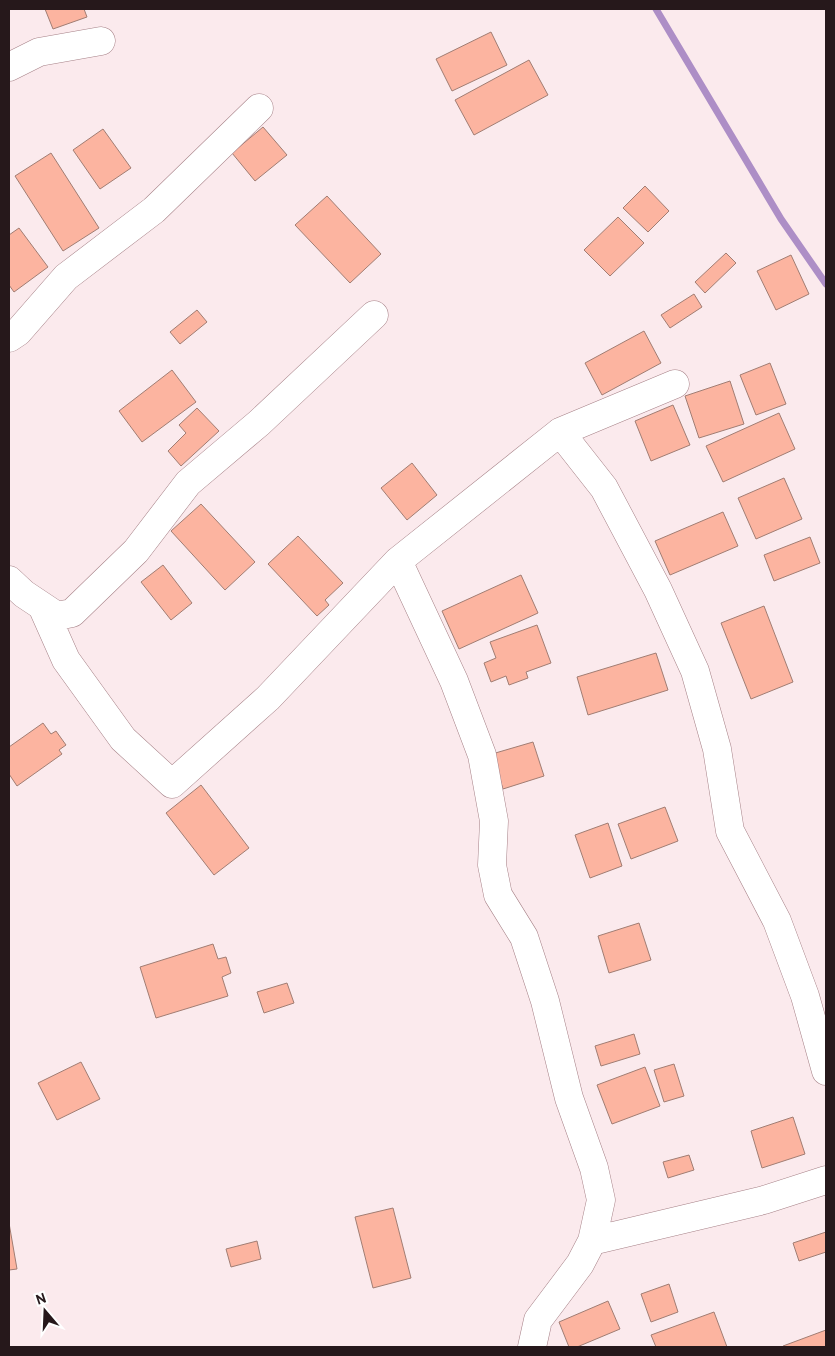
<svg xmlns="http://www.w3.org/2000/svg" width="835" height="1356" font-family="Overpass,sans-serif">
<rect width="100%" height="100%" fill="#fbeaed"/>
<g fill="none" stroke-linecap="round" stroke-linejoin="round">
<!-- stream -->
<path stroke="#ad8ec6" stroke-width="7" d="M 656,9 L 781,219 L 826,284"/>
</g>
<!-- building -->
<path fill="#fcb4a0" stroke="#a17d73" d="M 45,9 L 84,9 L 87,17 L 53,29 Z
M 491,32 L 507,65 L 452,91 L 436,59 Z
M 529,60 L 548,95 L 474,135 L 455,100 Z
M 263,127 L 287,155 L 255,181 L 232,153 Z
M 103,129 L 131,168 L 100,189 L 73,150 Z
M 51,153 L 99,228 L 63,251 L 15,176 Z
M 645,186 L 669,211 L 648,232 L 623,208 Z
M 327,196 L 381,254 L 350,283 L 295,225 Z
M 618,217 L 644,243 L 610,276 L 584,250 Z
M 19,228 L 48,267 L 14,292 L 9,285 L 9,235 Z
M 726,253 L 736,263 L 705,293 L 695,282 Z
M 791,255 L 809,294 L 776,310 L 757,271 Z
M 694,294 L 702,307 L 670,328 L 661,315 Z
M 197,310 L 207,322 L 180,344 L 170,332 Z
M 644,331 L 661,363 L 602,395 L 585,363 Z
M 770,363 L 786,404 L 756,415 L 740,375 Z
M 172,370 L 196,402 L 142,442 L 119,411 Z
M 730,381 L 744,424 L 699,438 L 685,396 Z
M 673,405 L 690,445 L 651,461 L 635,421 Z
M 197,408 L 219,431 L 181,466 L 168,451 L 186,433 L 179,425 Z
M 779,413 L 795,449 L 723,482 L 706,446 Z
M 412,463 L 437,495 L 407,520 L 381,488 Z
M 784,478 L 802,519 L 756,539 L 738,498 Z
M 201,504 L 255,562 L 225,590 L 171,531 Z
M 723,512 L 738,546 L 670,575 L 655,541 Z
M 298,536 L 343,583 L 325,600 L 329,605 L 317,616 L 268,564 Z
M 810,537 L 820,563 L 774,581 L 764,555 Z
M 163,565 L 192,603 L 171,620 L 141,582 Z
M 521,575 L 538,613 L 459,649 L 442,611 Z
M 764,606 L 793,682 L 751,699 L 721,623 Z
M 537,625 L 551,663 L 526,672 L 528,678 L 509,685 L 506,676 L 491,682 L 484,663 L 496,658 L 490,642 Z
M 656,653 L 668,690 L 588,715 L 577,677 Z
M 43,723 L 51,734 L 56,731 L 66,745 L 59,750 L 62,754 L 17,786 L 9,774 L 9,747 Z
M 533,742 L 544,776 L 503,789 L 492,754 Z
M 201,785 L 249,848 L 214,875 L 166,813 Z
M 665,807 L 678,841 L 631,859 L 618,824 Z
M 608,823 L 622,866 L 590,878 L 575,835 Z
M 639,923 L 651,960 L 609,973 L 598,936 Z
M 213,944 L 218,959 L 226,957 L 231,973 L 222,977 L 228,996 L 156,1018 L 140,967 Z
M 287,983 L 294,1003 L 264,1013 L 257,992 Z
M 634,1034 L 640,1054 L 601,1066 L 595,1046 Z
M 81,1062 L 100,1099 L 57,1120 L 38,1083 Z
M 674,1064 L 684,1096 L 664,1102 L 654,1070 Z
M 645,1067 L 660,1106 L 612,1124 L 597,1085 Z
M 793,1117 L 805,1154 L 762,1168 L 751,1131 Z
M 689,1155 L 694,1170 L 668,1178 L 663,1162 Z
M 393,1208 L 411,1278 L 373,1288 L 355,1217 Z
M 9,1223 L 17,1269 L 9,1270 Z
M 826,1232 L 826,1252 L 799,1261 L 793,1243 Z
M 257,1241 L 261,1259 L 231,1267 L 226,1249 Z
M 669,1284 L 678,1312 L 651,1322 L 641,1294 Z
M 608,1301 L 620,1329 L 577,1347 L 569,1347 L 559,1322 Z
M 714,1312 L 727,1347 L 656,1347 L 651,1335 Z
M 826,1330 L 826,1347 L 783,1347 L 783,1346 Z"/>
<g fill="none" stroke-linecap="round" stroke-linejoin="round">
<defs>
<path id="minor" d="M 9,67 L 39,52 L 101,41
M 9,338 L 18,332 L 66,277 L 154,210 L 259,108
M 560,432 L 604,488 L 658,590 L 695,671 L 717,749 L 730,831 L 777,921 L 805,996 L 826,1071
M 9,580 L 24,594 L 57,616 L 72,613 L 136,551 L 188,483 L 259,423 L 374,315
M 42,606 L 66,660 L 123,739 L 172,784 L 268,698 L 398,561
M 592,1241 L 764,1200 L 826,1180
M 532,1347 L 538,1320 L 580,1264 L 592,1241 L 601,1200 L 594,1168 L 569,1098 L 545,1001 L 524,937 L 498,895 L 492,865 L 494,821 L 482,755 L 454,681 L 398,561 L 560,432 L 675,384"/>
</defs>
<!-- minor casing -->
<use href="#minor" stroke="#a68187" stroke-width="29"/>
<!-- minor -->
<use href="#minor" stroke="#fff" stroke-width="28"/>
</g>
<!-- border -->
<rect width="835" height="1356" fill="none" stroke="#26181b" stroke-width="20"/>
<!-- north arrow -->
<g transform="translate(45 1311) rotate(341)" stroke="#ffffff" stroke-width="4" paint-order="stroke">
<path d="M0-4L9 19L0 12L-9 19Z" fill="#26181b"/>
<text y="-8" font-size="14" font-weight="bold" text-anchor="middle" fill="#26181b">N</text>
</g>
</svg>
